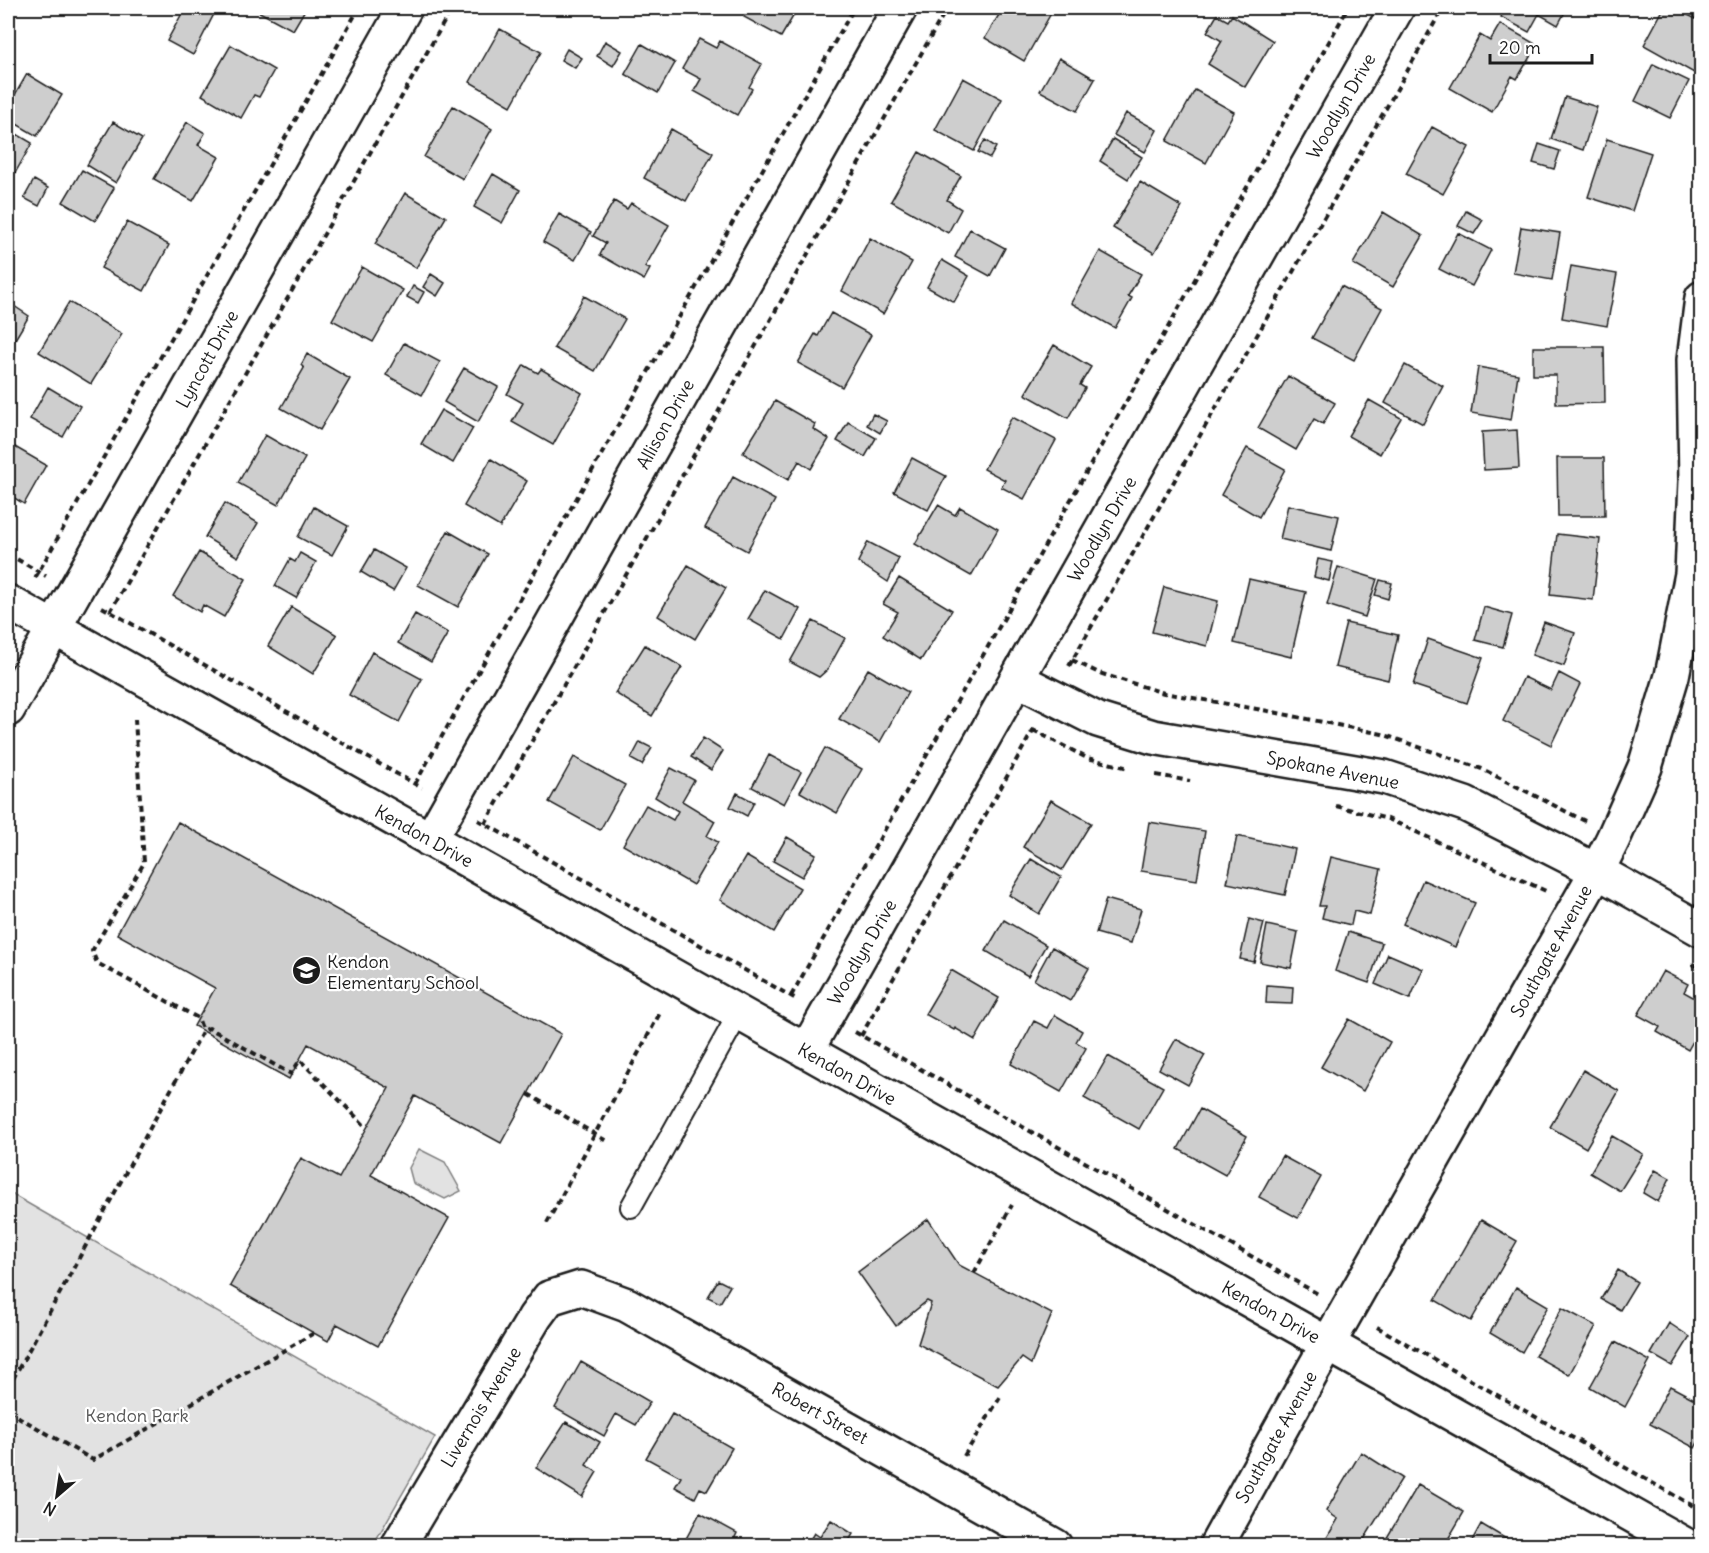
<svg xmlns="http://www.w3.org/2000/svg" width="1709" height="1553" font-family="Delius,sans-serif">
<rect width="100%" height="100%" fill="#fff"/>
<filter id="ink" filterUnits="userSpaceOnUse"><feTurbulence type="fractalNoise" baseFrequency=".0167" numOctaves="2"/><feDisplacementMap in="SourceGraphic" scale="12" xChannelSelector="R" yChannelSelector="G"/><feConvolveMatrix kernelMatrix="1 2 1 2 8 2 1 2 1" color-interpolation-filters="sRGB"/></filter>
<g filter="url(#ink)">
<!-- green -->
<path fill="#e2e2e2" stroke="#7f7f7f" stroke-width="1.5" d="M 419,1149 L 445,1162 L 461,1191 L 445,1199 L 413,1183 L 409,1168 Z
M 8,1192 L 435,1437 L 373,1545 L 8,1545 Z"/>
<!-- building -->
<path fill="#cecece" stroke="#1c1c1c" stroke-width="1.5" d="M 185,8 L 201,8 L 214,14 L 193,55 L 167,41 Z
M 252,8 L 306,8 L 293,30 Z
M 749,8 L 798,8 L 781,37 L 744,17 Z
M 1003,8 L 1054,8 L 1024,61 L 985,38 Z
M 1506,8 L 1567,8 L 1558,25 L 1539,14 L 1529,32 L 1501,17 Z
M 1664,8 L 1674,8 L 1702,22 L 1702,58 L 1694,73 L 1644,45 Z
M 1217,15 L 1228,21 L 1232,15 L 1273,41 L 1245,87 L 1208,64 L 1222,41 L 1207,32 Z
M 1500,24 L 1537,45 L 1517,79 L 1512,76 L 1492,112 L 1450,88 L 1480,35 L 1490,41 Z
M 500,29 L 541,52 L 511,106 L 470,82 Z
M 699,39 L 716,48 L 720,41 L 762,64 L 749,87 L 752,89 L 737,115 L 694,91 L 701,79 L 682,69 Z
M 605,41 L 622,51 L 613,66 L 597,56 Z
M 642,44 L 675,63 L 658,93 L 625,74 Z
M 231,45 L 274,70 L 259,97 L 254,95 L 241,118 L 202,95 Z
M 567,49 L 582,58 L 575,68 L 561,60 Z
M 1059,58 L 1095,79 L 1077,111 L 1040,91 Z
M 1653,64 L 1689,81 L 1670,118 L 1635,101 Z
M 27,74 L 62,95 L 37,136 L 8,119 L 8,107 Z
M 963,78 L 1002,99 L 974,151 L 935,130 Z
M 1195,90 L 1234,112 L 1206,163 L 1167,141 Z
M 1565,97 L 1597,107 L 1583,150 L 1551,139 Z
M 453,106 L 492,129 L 463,179 L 424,157 Z
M 1126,113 L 1157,130 L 1145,152 L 1114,135 Z
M 113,122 L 142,139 L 116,183 L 87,165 Z
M 187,122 L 205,133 L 198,145 L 219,157 L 193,201 L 154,179 Z
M 1432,127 L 1469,147 L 1443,194 L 1406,174 Z
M 8,129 L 32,143 L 14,175 L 8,171 Z
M 671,129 L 713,153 L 686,201 L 644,178 Z
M 1113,139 L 1142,157 L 1128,179 L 1100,161 Z
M 1607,139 L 1651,153 L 1632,211 L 1588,197 Z
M 985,140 L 996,147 L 990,158 L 978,152 Z
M 1539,144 L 1560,151 L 1554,169 L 1533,163 Z
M 919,152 L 961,176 L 947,200 L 961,209 L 948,233 L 891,201 Z
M 82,170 L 114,188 L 95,221 L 63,202 Z
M 493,174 L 520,190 L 502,223 L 474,207 Z
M 34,180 L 48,188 L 39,206 L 24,198 Z
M 1140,182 L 1182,207 L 1154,253 L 1113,228 Z
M 405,193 L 446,217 L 416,268 L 375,244 Z
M 614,201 L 627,209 L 631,203 L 669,225 L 645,267 L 650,269 L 644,280 L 600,255 L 606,243 L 593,236 Z
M 1466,211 L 1483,220 L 1474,234 L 1458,226 Z
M 1383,212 L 1423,236 L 1393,287 L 1353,264 Z
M 559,214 L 591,232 L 575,260 L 543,242 Z
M 127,222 L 169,245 L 144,291 L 101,268 Z
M 1521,227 L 1560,233 L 1552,280 L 1513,273 Z
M 970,229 L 1005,248 L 990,276 L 955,257 Z
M 1458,233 L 1491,250 L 1472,286 L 1439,269 Z
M 870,238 L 912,262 L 883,314 L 842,291 Z
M 1100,251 L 1141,274 L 1128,296 L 1132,298 L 1115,328 L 1071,303 Z
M 942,260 L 969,276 L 954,302 L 927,287 Z
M 1571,266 L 1617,274 L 1607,326 L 1562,318 Z
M 362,267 L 403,290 L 373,342 L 332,320 Z
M 431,274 L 445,283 L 437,296 L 423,287 Z
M 413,286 L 424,292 L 418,303 L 407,297 Z
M 1341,286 L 1382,308 L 1354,360 L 1312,338 Z
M 584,296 L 625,319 L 595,371 L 554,348 Z
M 8,302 L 29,316 L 8,351 Z
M 69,302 L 122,334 L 91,384 L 39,352 Z
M 831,313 L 871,335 L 842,387 L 798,363 L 815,334 L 818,336 Z
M 404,343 L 440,362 L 422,395 L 386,375 Z
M 1054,345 L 1091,367 L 1080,385 L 1085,388 L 1068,418 L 1025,394 Z
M 1533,347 L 1604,347 L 1605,403 L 1556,404 L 1556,375 L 1533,375 Z
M 307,354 L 350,379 L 320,430 L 281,408 L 304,368 L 301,365 Z
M 524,365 L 538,373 L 541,369 L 582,393 L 553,445 L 512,422 L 523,403 L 507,394 Z
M 1405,365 L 1443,386 L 1423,424 L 1385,403 Z
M 1478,367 L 1518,374 L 1511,420 L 1471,413 Z
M 464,368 L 498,387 L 478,422 L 444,402 Z
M 1288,376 L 1335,403 L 1323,424 L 1314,419 L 1296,450 L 1258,428 Z
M 48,387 L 80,406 L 63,437 L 30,419 Z
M 1369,400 L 1401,418 L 1380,454 L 1348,436 Z
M 775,401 L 815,424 L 813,429 L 829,439 L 811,469 L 799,461 L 788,480 L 743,453 Z
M 441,410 L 473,428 L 453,463 L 421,444 Z
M 873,414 L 887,421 L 880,433 L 867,425 Z
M 1012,417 L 1056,440 L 1024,499 L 1001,487 L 1005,480 L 984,469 Z
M 848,422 L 876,438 L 865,457 L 837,441 Z
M 1517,430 L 1519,468 L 1484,470 L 1482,432 Z
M 265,435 L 305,458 L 278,505 L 238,483 Z
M 8,443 L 46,465 L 24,504 L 8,494 Z
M 1247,448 L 1285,469 L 1259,517 L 1221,495 Z
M 912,458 L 946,476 L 928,510 L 894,492 Z
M 1557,458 L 1604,458 L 1605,516 L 1558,516 Z
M 491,459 L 527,481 L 500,527 L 464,506 Z
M 733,477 L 775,500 L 747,551 L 705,528 Z
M 225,503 L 258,523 L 238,557 L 205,537 Z
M 938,505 L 955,515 L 960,507 L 998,529 L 971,576 L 915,544 Z
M 1288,505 L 1339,516 L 1331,551 L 1280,539 Z
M 314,507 L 348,526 L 332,555 L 298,537 Z
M 448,531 L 488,554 L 458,607 L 418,585 Z
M 1557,534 L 1600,539 L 1593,600 L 1550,595 Z
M 868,542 L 899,558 L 888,582 L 858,562 Z
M 374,550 L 406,568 L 393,591 L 361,572 Z
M 199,552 L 246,579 L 224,617 L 203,605 L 200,612 L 173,596 Z
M 300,553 L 316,562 L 296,598 L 275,586 L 290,559 L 295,562 Z
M 1318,559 L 1333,562 L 1329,581 L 1314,577 Z
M 688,565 L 726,588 L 695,639 L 658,616 Z
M 1338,567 L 1377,579 L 1365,617 L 1327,605 Z
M 899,578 L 952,610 L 921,660 L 883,636 L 898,612 L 883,604 Z
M 1249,579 L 1306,592 L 1291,657 L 1234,643 Z
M 1380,580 L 1392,583 L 1388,599 L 1375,595 Z
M 1164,587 L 1218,601 L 1207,646 L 1152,632 Z
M 765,590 L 800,609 L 784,639 L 748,619 Z
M 291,607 L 337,635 L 313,674 L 268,646 Z
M 1484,607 L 1512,615 L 1503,647 L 1475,640 Z
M 415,614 L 448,633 L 431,662 L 398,643 Z
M 813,621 L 845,638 L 828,669 L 819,677 L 790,662 Z
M 1544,622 L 1575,633 L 1564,666 L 1532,655 Z
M 1346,623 L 1398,635 L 1388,680 L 1335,667 Z
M 1428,639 L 1483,658 L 1467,703 L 1413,685 Z
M 645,645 L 682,667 L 652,716 L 615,693 Z
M 372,652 L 422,679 L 399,722 L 349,695 Z
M 868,669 L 908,692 L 880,742 L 839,719 Z
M 1559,673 L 1580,684 L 1551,745 L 1503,721 L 1524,677 L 1551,690 Z
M 703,738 L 723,751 L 711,770 L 691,757 Z
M 640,742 L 652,748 L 642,765 L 631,759 Z
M 825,748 L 862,769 L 837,813 L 800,792 Z
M 769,755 L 801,772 L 784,804 L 752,787 Z
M 574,757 L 625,785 L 600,830 L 549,802 Z
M 671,768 L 694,780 L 682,801 L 715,821 L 707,836 L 718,842 L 693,885 L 623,845 L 646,805 L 673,820 L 678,811 L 655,797 Z
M 737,793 L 754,802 L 747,816 L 730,807 Z
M 1051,800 L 1091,823 L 1062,870 L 1023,847 Z
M 178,822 L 561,1034 L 501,1143 L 415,1096 L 371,1175 L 449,1218 L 378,1346 L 337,1324 L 328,1341 L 230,1286 L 301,1158 L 339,1178 L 389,1088 L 308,1044 L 289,1079 L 194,1026 L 215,988 L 117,934 Z
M 1149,822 L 1205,831 L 1197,880 L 1141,871 Z
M 1237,836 L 1295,849 L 1285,895 L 1227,883 Z
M 787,837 L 816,854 L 802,877 L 773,861 Z
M 746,856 L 800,888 L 774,932 L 720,900 Z
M 1331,857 L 1381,869 L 1370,915 L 1354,911 L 1351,925 L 1322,918 L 1325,906 L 1319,906 Z
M 1031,859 L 1061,877 L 1039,914 L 1009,895 Z
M 1423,880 L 1475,903 L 1455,947 L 1403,924 Z
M 1106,899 L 1141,909 L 1131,943 L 1096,933 Z
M 1249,919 L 1264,923 L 1254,962 L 1240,959 Z
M 1004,920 L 1046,945 L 1028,976 L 986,951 Z
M 1267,925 L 1298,932 L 1291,968 L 1260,962 Z
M 1348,932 L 1382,943 L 1369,983 L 1335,971 Z
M 1052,947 L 1089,968 L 1070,1001 L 1034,980 Z
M 1388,954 L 1423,969 L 1410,999 L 1375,984 Z
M 951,970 L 999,998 L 975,1040 L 955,1028 L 954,1030 L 925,1014 Z
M 1663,971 L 1688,984 L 1684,992 L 1702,1002 L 1702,1025 L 1688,1050 L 1657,1032 L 1660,1027 L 1638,1015 Z
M 1267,985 L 1293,987 L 1292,1004 L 1266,1003 Z
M 1055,1015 L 1082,1031 L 1076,1042 L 1086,1048 L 1061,1092 L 1011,1064 L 1034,1021 L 1048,1028 Z
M 1349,1019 L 1390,1042 L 1363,1091 L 1321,1067 Z
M 1176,1039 L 1205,1055 L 1188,1085 L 1159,1069 Z
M 1108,1056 L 1163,1087 L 1139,1129 L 1084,1098 Z
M 1583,1070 L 1619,1091 L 1586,1148 L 1550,1127 Z
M 1200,1109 L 1247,1136 L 1225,1175 L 1178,1149 Z
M 1612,1136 L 1643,1154 L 1620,1191 L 1590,1173 Z
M 1282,1156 L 1321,1177 L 1298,1218 L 1259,1197 Z
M 1655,1170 L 1670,1178 L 1658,1202 L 1643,1193 Z
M 928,1219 L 959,1265 L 1052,1314 L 1031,1364 L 1022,1358 L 998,1386 L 918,1344 L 931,1303 L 927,1301 L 896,1326 L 858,1272 Z
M 1481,1220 L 1517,1241 L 1471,1321 L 1435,1300 Z
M 1618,1270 L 1637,1282 L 1620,1310 L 1601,1299 Z
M 718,1280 L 730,1286 L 720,1303 L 708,1297 Z
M 1516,1287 L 1548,1306 L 1522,1352 L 1490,1333 Z
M 1562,1308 L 1596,1326 L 1569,1375 L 1535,1356 Z
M 1669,1323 L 1690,1337 L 1672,1366 L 1651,1354 Z
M 1615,1342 L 1650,1361 L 1625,1407 L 1590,1387 Z
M 581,1362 L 650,1402 L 636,1425 L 616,1414 L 604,1436 L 555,1408 Z
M 1670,1386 L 1702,1403 L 1702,1435 L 1695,1448 L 1650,1424 Z
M 672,1414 L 732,1448 L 707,1491 L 700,1488 L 695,1498 L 675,1487 L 681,1477 L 646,1458 Z
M 566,1422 L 600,1442 L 586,1465 L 597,1472 L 582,1497 L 536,1468 Z
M 1361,1452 L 1402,1478 L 1363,1541 L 1367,1543 L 1365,1546 L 1322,1546 L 1338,1519 L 1326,1511 Z
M 1418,1485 L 1464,1512 L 1444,1546 L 1382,1546 Z
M 700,1513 L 737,1533 L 731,1546 L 682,1546 Z
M 831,1520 L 853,1534 L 846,1546 L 806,1546 L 814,1533 L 820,1537 Z
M 1481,1524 L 1518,1546 L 1469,1546 Z"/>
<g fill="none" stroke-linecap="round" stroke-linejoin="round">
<defs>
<path id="lane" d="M 631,1207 L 739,1013"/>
<path id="street" d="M 8,602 L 1687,1546
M 1017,679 L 1098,720 L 1153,737 L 1384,777 L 1465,804 L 1597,871 L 1702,930
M 8,709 L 405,8
M 430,840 L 900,8
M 806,1051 L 1397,8
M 398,1546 L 535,1317 L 549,1298 L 581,1288 L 627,1305 L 1055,1546
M 1216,1546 L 1312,1372 L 1597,871 L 1613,839 L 1645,767 L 1672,676 L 1692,574 L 1696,481 L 1694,360 L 1702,298"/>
</defs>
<!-- lane casing -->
<use href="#lane" stroke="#1c1c1c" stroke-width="24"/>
<!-- street casing -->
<use href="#street" stroke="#1c1c1c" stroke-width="38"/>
<!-- path -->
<path stroke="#1c1c1c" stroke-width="4" stroke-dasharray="6 4.5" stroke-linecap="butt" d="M 8,554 L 46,576
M 35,578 L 359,8
M 102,607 L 422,788
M 110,612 L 452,8
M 1072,660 L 1099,673 L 1164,693 L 1268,711 L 1382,734 L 1482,769 L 1585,821
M 1069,666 L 1443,8
M 135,719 L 144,863 L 92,951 L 97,963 L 198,1018 L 203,1031
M 1033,730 L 1087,758 L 1129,768
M 1156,775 L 1190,781
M 415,784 L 854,8
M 1336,806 L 1388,819 L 1548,892
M 478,820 L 796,999
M 485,824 L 947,8
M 1692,964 L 1702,969
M 791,996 L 1348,8
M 855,1032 L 1318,1294
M 861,1036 L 1036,725
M 528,1094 L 608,1142
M 547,1223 L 660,1013
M 974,1273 L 1012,1205
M 1377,1327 L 1702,1511
M 8,1388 L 203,1031 L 209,1028 L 291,1074 L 300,1060 L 367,1128
M 8,1411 L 93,1460 L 314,1333
M 964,1456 L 1001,1396"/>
<!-- lane -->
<use href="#lane" stroke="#fff" stroke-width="20"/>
<!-- street -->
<use href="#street" stroke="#fff" stroke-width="33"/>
</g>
</g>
<!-- icons -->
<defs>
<symbol id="school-disc" viewBox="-11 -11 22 22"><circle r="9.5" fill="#1c1c1c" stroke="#fff"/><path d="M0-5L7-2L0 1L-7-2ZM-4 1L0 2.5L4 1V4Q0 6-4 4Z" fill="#fff"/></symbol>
</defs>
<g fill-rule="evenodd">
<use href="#school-disc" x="290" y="954" width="33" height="33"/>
</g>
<g text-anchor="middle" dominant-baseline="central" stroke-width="4.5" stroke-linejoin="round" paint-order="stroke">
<!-- street labels -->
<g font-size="18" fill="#1c1c1c" stroke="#fff">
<text transform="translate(1341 106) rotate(-60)">Woodlyn Drive</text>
<text transform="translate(207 359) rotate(-61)">Lyncott Drive</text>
<text transform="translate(665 424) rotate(-61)">Allison Drive</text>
<text transform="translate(1102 529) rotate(-60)">Woodlyn Drive</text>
<text transform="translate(1333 770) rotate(11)">Spokane Avenue</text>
<text transform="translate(424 836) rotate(29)">Kendon Drive</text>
<text transform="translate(1551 951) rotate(-61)">Southgate Avenue</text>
<text transform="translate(862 952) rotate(-60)">Woodlyn Drive</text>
<text transform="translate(847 1074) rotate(29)">Kendon Drive</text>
<text transform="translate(1271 1312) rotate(29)">Kendon Drive</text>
<text transform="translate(481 1407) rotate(-59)">Livernois Avenue</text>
<text transform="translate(820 1413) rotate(29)">Robert Street</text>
<text transform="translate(1276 1437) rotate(-61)">Southgate Avenue</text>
</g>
<!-- poi labels -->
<g font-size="18" fill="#1c1c1c" stroke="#fff" text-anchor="start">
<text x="327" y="961">Kendon<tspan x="327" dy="21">Elementary School</tspan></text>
</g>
<!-- park labels -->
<g font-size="18" fill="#575757" stroke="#fff">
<text x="137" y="1415">Kendon Park</text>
</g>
</g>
<!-- margin -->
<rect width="1709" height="1553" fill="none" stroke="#fff" stroke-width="30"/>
<rect x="15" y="15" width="1679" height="1523" fill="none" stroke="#1c1c1c" stroke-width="2" filter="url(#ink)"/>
<!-- north arrow -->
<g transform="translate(57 1496) rotate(209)" stroke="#ffffff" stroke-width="4.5" paint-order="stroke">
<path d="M0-4.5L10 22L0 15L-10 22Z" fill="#1c1c1c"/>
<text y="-9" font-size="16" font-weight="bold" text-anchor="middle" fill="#1c1c1c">N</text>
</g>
<!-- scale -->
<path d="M1490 54v9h102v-9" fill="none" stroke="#1c1c1c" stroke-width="3"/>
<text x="1499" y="54" font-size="18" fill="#1c1c1c" stroke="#ffffff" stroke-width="4.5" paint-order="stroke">20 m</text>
</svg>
